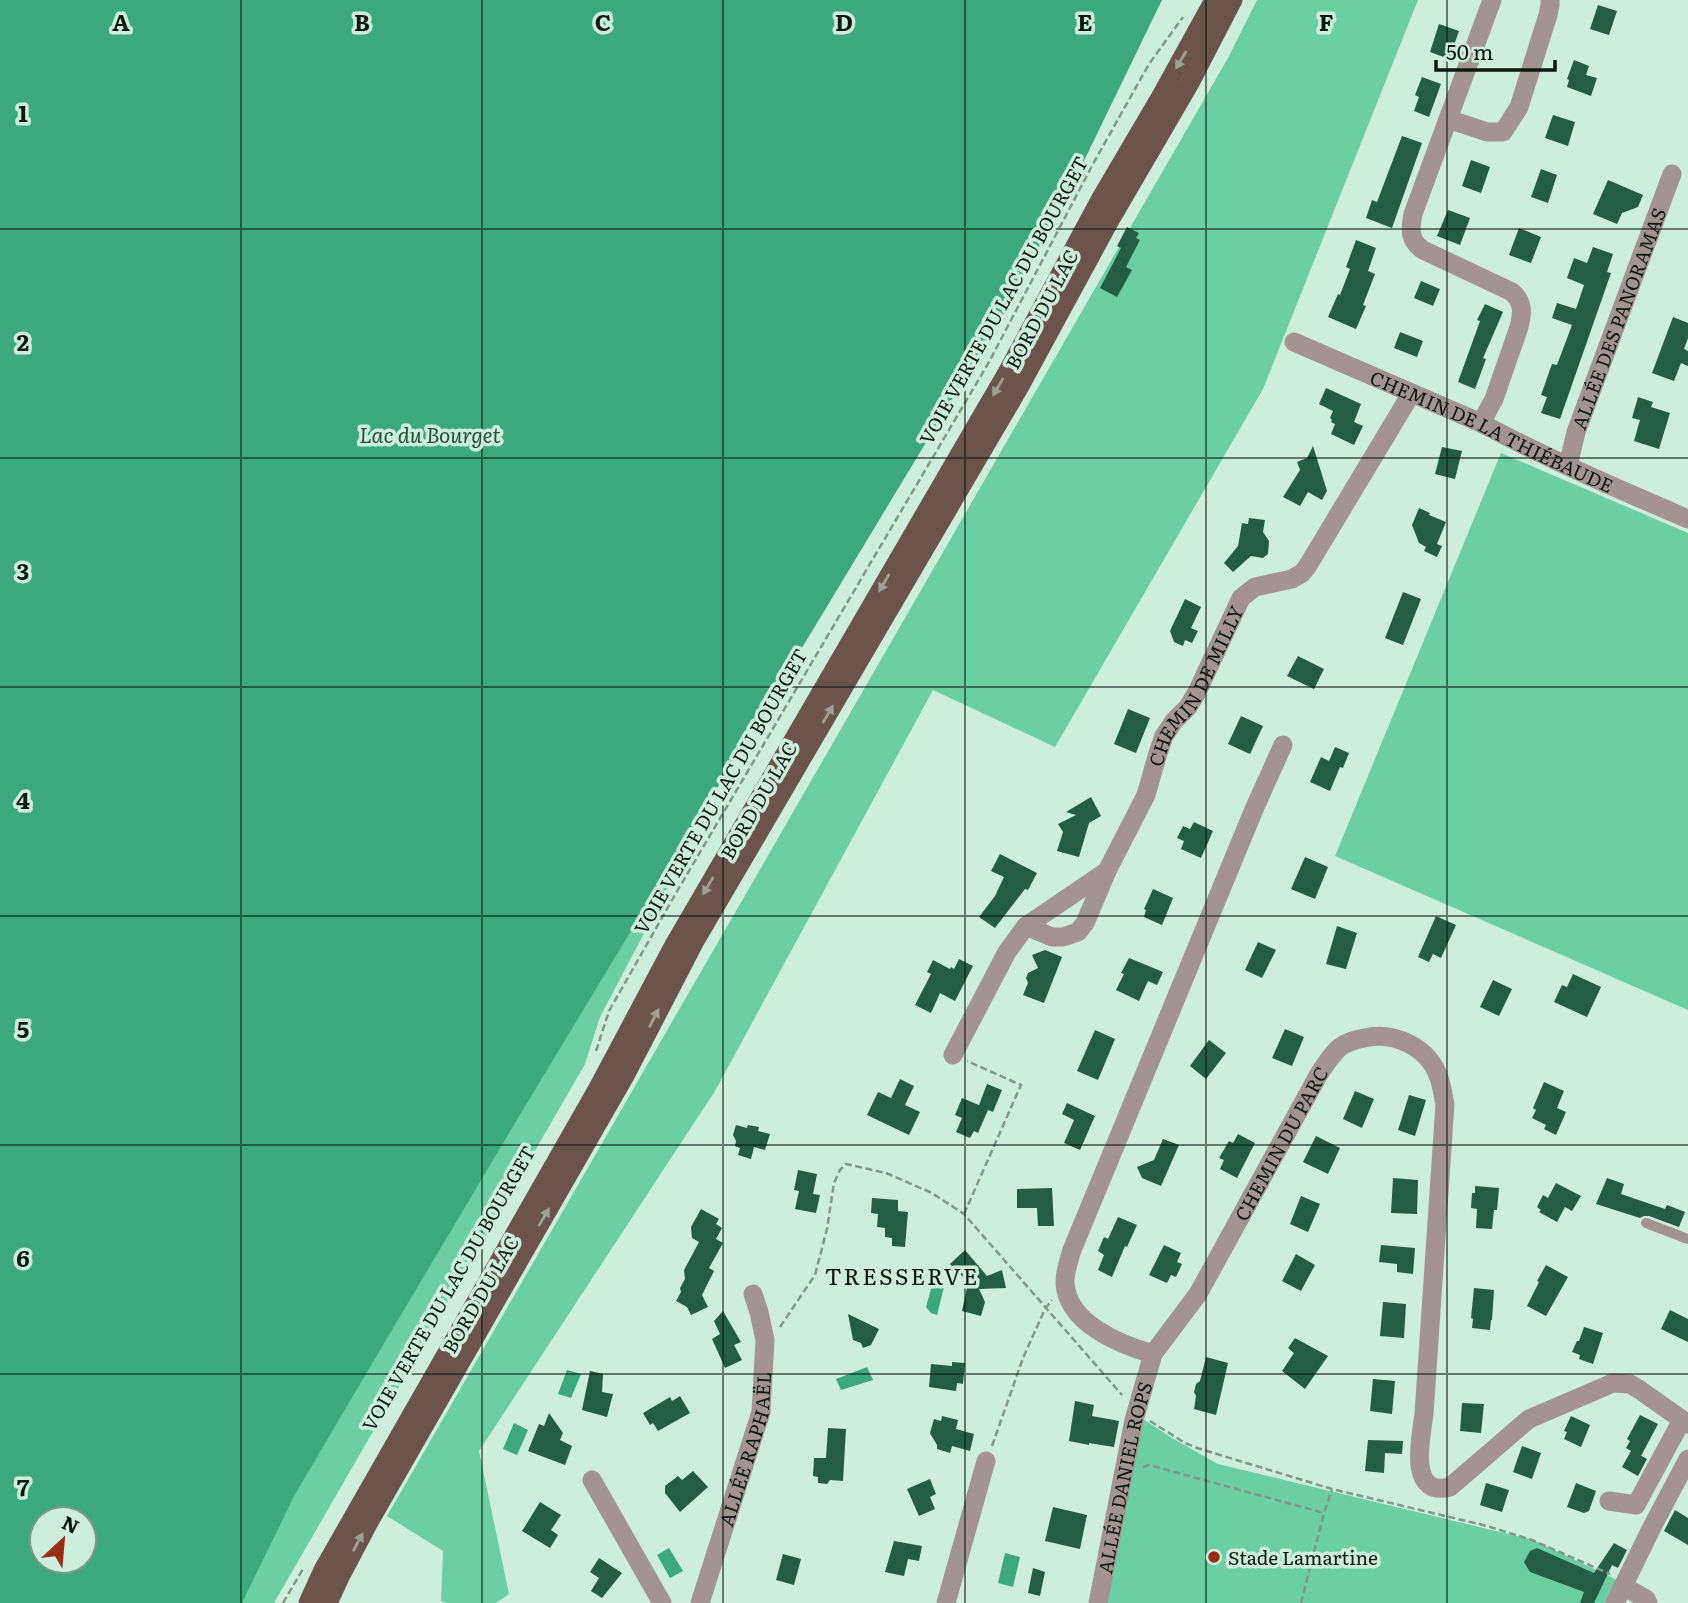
<svg xmlns="http://www.w3.org/2000/svg" width="1688" height="1603" font-family="Literata,serif">
<rect width="100%" height="100%" fill="#cdeedd"/>
<!-- green -->
<path fill="#6ccfa3" d="M 1257,0 L 1418,0 L 1263,389 L 1055,747 L 933,690 L 715,1091 L 479,1451 L 509,1594 L 496,1603 L 446,1603 L 441,1601 L 443,1551 L 387,1516 L 1228,58 Z
M 1501,453 L 1688,533 L 1688,1010 L 1335,856 Z
M 658,845 L 678,866 L 677,871 L 600,1017 L 585,1064 L 274,1603 L 157,1603 Z
M 1140,1417 L 1172,1438 L 1218,1464 L 1533,1540 L 1619,1581 L 1607,1603 L 1103,1603 Z"/>
<!-- water -->
<path fill="#3ca87d" fill-rule="evenodd" d="M 0,0 L 1162,0 L 1079,171 L 1009,305 L 518,1118 L 383,1345 L 294,1496 L 242,1603 L 0,1603 ZM 42,1519 L 84,1519 L 84,1561 L 42,1561 Z
M 937,1284 L 944,1287 L 937,1315 L 931,1313 L 926,1307 L 931,1289 Z
M 867,1367 L 873,1380 L 841,1390 L 836,1379 Z
M 567,1370 L 581,1374 L 571,1398 L 558,1394 Z
M 514,1423 L 528,1430 L 517,1455 L 503,1449 Z
M 669,1548 L 683,1571 L 670,1578 L 657,1555 Z
M 1005,1553 L 1020,1557 L 1013,1587 L 998,1583 Z"/>
<!-- building -->
<path fill="#255c45" d="M 1598,5 L 1617,11 L 1609,35 L 1590,29 Z
M 1439,24 L 1459,31 L 1449,59 L 1430,52 Z
M 1574,60 L 1589,66 L 1586,75 L 1597,78 L 1591,96 L 1567,87 L 1569,80 L 1567,79 Z
M 1422,77 L 1441,84 L 1429,117 L 1414,111 L 1419,97 L 1415,95 Z
M 1553,115 L 1575,122 L 1568,146 L 1545,138 Z
M 1402,136 L 1422,143 L 1392,228 L 1366,218 L 1372,200 L 1377,202 Z
M 1471,160 L 1490,167 L 1481,193 L 1462,186 Z
M 1541,169 L 1557,175 L 1548,203 L 1531,197 Z
M 1608,180 L 1643,195 L 1638,207 L 1622,213 L 1617,224 L 1593,214 Z
M 1448,210 L 1470,218 L 1460,245 L 1437,236 Z
M 1127,227 L 1139,233 L 1136,238 L 1140,240 L 1126,267 L 1132,270 L 1117,297 L 1100,288 L 1121,248 L 1117,246 Z
M 1519,228 L 1541,237 L 1531,263 L 1509,255 Z
M 1356,240 L 1376,248 L 1368,271 L 1375,274 L 1363,305 L 1366,306 L 1356,329 L 1328,317 L 1338,294 L 1340,295 L 1350,269 L 1346,267 Z
M 1593,247 L 1613,254 L 1607,272 L 1611,273 L 1560,419 L 1541,413 L 1547,397 L 1541,395 L 1552,364 L 1557,365 L 1572,325 L 1552,318 L 1557,303 L 1576,309 L 1584,285 L 1567,278 L 1574,258 L 1587,263 Z
M 1421,281 L 1440,289 L 1433,306 L 1414,298 Z
M 1485,304 L 1503,312 L 1483,358 L 1486,359 L 1475,389 L 1458,382 L 1480,321 L 1477,320 Z
M 1673,317 L 1688,323 L 1688,338 L 1684,349 L 1688,351 L 1688,366 L 1681,363 L 1674,381 L 1652,373 Z
M 1400,332 L 1423,341 L 1417,357 L 1394,348 Z
M 1326,388 L 1361,404 L 1354,422 L 1363,426 L 1354,445 L 1331,434 L 1335,424 L 1331,422 L 1332,420 L 1330,418 L 1333,411 L 1319,404 Z
M 1638,397 L 1653,402 L 1651,407 L 1670,413 L 1659,449 L 1634,441 L 1640,420 L 1632,418 Z
M 1313,446 L 1327,491 L 1322,500 L 1308,492 L 1300,506 L 1283,497 L 1300,470 L 1297,462 L 1307,458 Z
M 1442,447 L 1462,451 L 1455,479 L 1435,474 Z
M 1419,508 L 1430,513 L 1429,515 L 1446,522 L 1437,544 L 1442,546 L 1437,557 L 1424,551 L 1426,547 L 1419,543 L 1412,525 Z
M 1249,518 L 1265,520 L 1263,532 L 1269,541 L 1268,554 L 1263,558 L 1251,556 L 1233,572 L 1224,563 L 1238,546 L 1242,523 L 1248,524 Z
M 1403,592 L 1421,599 L 1403,645 L 1385,638 Z
M 1185,599 L 1201,607 L 1191,628 L 1198,631 L 1192,643 L 1185,640 L 1183,646 L 1174,642 L 1170,631 Z
M 1298,656 L 1324,669 L 1314,689 L 1287,676 Z
M 1128,709 L 1150,718 L 1136,753 L 1114,744 Z
M 1241,716 L 1263,726 L 1250,754 L 1228,744 Z
M 1335,747 L 1349,753 L 1343,768 L 1340,767 L 1330,791 L 1310,782 L 1321,757 L 1329,761 Z
M 1091,797 L 1101,816 L 1089,823 L 1079,857 L 1057,851 L 1063,832 L 1058,824 L 1076,815 L 1066,812 Z
M 1194,822 L 1213,831 L 1201,858 L 1181,849 L 1184,841 L 1177,838 L 1183,826 L 1190,829 Z
M 1000,854 L 1037,873 L 1028,890 L 1025,889 L 995,928 L 979,917 L 995,896 L 1004,877 L 991,871 Z
M 1305,857 L 1328,867 L 1315,899 L 1291,889 Z
M 1153,889 L 1173,898 L 1162,925 L 1144,917 L 1146,910 L 1144,909 Z
M 1436,916 L 1456,925 L 1441,958 L 1433,954 L 1429,962 L 1418,957 Z
M 1337,926 L 1357,933 L 1346,969 L 1326,964 Z
M 1258,942 L 1276,950 L 1262,978 L 1245,970 Z
M 1045,950 L 1062,957 L 1044,1003 L 1023,995 L 1028,983 L 1026,978 L 1028,973 L 1038,968 L 1032,955 Z
M 1129,958 L 1163,972 L 1157,985 L 1148,981 L 1139,1001 L 1116,990 L 1124,974 L 1121,973 Z
M 959,959 L 973,966 L 955,1001 L 940,993 L 931,1013 L 915,1005 L 931,974 L 927,972 L 933,960 L 950,969 L 951,967 L 954,969 Z
M 1573,974 L 1601,987 L 1587,1017 L 1554,1002 L 1562,985 L 1567,987 Z
M 1493,980 L 1512,989 L 1499,1016 L 1480,1007 Z
M 1285,1029 L 1304,1037 L 1292,1066 L 1272,1058 Z
M 1095,1030 L 1115,1039 L 1098,1080 L 1077,1071 Z
M 1209,1040 L 1226,1053 L 1206,1079 L 1190,1066 Z
M 900,1079 L 914,1086 L 905,1105 L 920,1112 L 909,1135 L 867,1115 L 878,1092 L 891,1098 Z
M 1544,1082 L 1564,1091 L 1557,1108 L 1566,1112 L 1556,1135 L 1544,1129 L 1546,1125 L 1532,1118 L 1536,1110 L 1533,1108 Z
M 987,1084 L 1002,1090 L 993,1112 L 988,1110 L 978,1133 L 974,1131 L 970,1138 L 956,1132 L 962,1118 L 955,1115 L 962,1098 L 979,1105 Z
M 1355,1091 L 1374,1099 L 1362,1128 L 1343,1119 Z
M 1409,1095 L 1426,1100 L 1415,1136 L 1398,1130 Z
M 1067,1103 L 1095,1116 L 1080,1150 L 1064,1143 L 1074,1120 L 1062,1114 Z
M 736,1125 L 747,1128 L 748,1125 L 759,1127 L 758,1131 L 770,1134 L 765,1150 L 754,1147 L 751,1159 L 738,1155 L 740,1148 L 735,1146 L 736,1141 L 733,1135 Z
M 1238,1134 L 1255,1143 L 1237,1178 L 1220,1169 L 1224,1160 L 1219,1158 L 1229,1141 L 1233,1143 Z
M 1316,1136 L 1340,1148 L 1328,1174 L 1303,1162 Z
M 1163,1139 L 1179,1145 L 1161,1186 L 1142,1178 L 1137,1167 L 1154,1160 Z
M 798,1170 L 817,1174 L 813,1194 L 820,1195 L 816,1213 L 795,1209 L 799,1191 L 794,1190 Z
M 1393,1178 L 1418,1180 L 1417,1214 L 1391,1213 Z
M 1607,1178 L 1624,1184 L 1621,1194 L 1665,1209 L 1667,1205 L 1685,1212 L 1679,1227 L 1649,1216 L 1644,1216 L 1640,1218 L 1596,1204 Z
M 1556,1183 L 1581,1196 L 1572,1211 L 1565,1207 L 1557,1222 L 1539,1212 L 1541,1210 L 1537,1207 L 1543,1195 L 1548,1198 Z
M 1475,1186 L 1499,1188 L 1497,1210 L 1494,1210 L 1492,1229 L 1476,1228 L 1477,1209 L 1471,1208 L 1472,1193 L 1475,1193 Z
M 1052,1188 L 1054,1226 L 1038,1226 L 1037,1208 L 1017,1208 L 1017,1189 Z
M 1301,1196 L 1320,1204 L 1308,1232 L 1290,1224 Z
M 872,1198 L 898,1200 L 898,1211 L 908,1212 L 905,1247 L 892,1246 L 892,1238 L 885,1237 L 885,1228 L 877,1227 L 878,1214 L 871,1213 Z
M 701,1209 L 719,1219 L 716,1224 L 722,1228 L 716,1239 L 723,1243 L 709,1268 L 714,1271 L 702,1295 L 708,1307 L 691,1315 L 687,1307 L 676,1301 L 681,1292 L 680,1288 L 685,1279 L 684,1270 L 699,1242 L 692,1238 L 691,1227 Z
M 1118,1217 L 1137,1225 L 1127,1247 L 1125,1246 L 1112,1277 L 1098,1270 L 1104,1255 L 1098,1251 L 1104,1237 L 1108,1239 Z
M 1164,1245 L 1181,1253 L 1177,1262 L 1182,1264 L 1176,1277 L 1171,1275 L 1167,1283 L 1149,1275 Z
M 1381,1245 L 1415,1248 L 1413,1274 L 1397,1272 L 1397,1264 L 1379,1262 Z
M 965,1250 L 987,1276 L 1002,1270 L 1006,1288 L 979,1289 L 985,1302 L 981,1316 L 962,1311 L 968,1283 L 961,1275 L 958,1274 L 950,1264 Z
M 1296,1254 L 1315,1265 L 1301,1291 L 1282,1281 Z
M 1546,1265 L 1568,1277 L 1546,1316 L 1527,1306 L 1539,1282 L 1537,1281 Z
M 1474,1288 L 1494,1290 L 1492,1320 L 1491,1320 L 1490,1330 L 1472,1328 L 1473,1319 L 1471,1318 Z
M 1383,1302 L 1406,1304 L 1404,1338 L 1380,1336 Z
M 1670,1310 L 1688,1319 L 1688,1342 L 1661,1329 Z
M 723,1311 L 741,1342 L 734,1345 L 742,1360 L 725,1368 L 712,1339 L 720,1334 L 714,1321 Z
M 848,1314 L 879,1329 L 871,1345 L 863,1348 L 861,1343 L 853,1340 Z
M 1584,1327 L 1603,1333 L 1593,1364 L 1579,1359 L 1580,1355 L 1572,1352 L 1577,1341 L 1579,1341 Z
M 1295,1338 L 1328,1356 L 1305,1389 L 1282,1371 L 1294,1353 L 1288,1348 Z
M 1206,1357 L 1228,1363 L 1216,1415 L 1194,1409 L 1196,1396 L 1194,1392 L 1196,1384 L 1200,1381 Z
M 952,1362 L 965,1363 L 963,1384 L 957,1383 L 956,1391 L 929,1387 L 931,1364 L 952,1366 Z
M 590,1371 L 603,1374 L 602,1392 L 613,1394 L 607,1417 L 582,1410 Z
M 1373,1379 L 1395,1381 L 1392,1414 L 1370,1411 Z
M 680,1396 L 690,1413 L 658,1431 L 653,1423 L 650,1425 L 643,1413 L 670,1397 L 672,1401 Z
M 1075,1401 L 1094,1405 L 1092,1416 L 1119,1421 L 1114,1447 L 1089,1443 L 1089,1445 L 1069,1441 Z
M 1462,1403 L 1484,1404 L 1481,1433 L 1460,1431 Z
M 549,1413 L 563,1433 L 560,1440 L 572,1446 L 565,1465 L 528,1451 L 539,1424 L 544,1426 Z
M 1640,1415 L 1658,1424 L 1641,1456 L 1636,1453 L 1647,1459 L 1638,1476 L 1622,1467 L 1631,1451 L 1626,1448 L 1630,1441 L 1627,1439 Z
M 942,1416 L 958,1420 L 956,1429 L 974,1434 L 970,1451 L 952,1446 L 950,1453 L 937,1449 L 937,1445 L 930,1433 L 934,1419 L 941,1421 Z
M 1571,1416 L 1590,1425 L 1581,1447 L 1564,1439 L 1567,1432 L 1564,1431 Z
M 828,1428 L 846,1429 L 843,1481 L 830,1480 L 827,1484 L 818,1483 L 818,1477 L 813,1476 L 814,1458 L 826,1458 Z
M 1368,1440 L 1403,1441 L 1402,1454 L 1385,1453 L 1384,1473 L 1365,1471 Z
M 1522,1446 L 1541,1453 L 1532,1479 L 1513,1472 Z
M 693,1471 L 708,1487 L 680,1512 L 665,1493 L 665,1486 L 678,1476 L 682,1480 Z
M 930,1479 L 936,1494 L 930,1497 L 935,1509 L 919,1516 L 907,1489 Z
M 1486,1483 L 1509,1490 L 1502,1512 L 1480,1505 Z
M 1576,1483 L 1596,1491 L 1589,1511 L 1584,1513 L 1567,1507 Z
M 540,1502 L 561,1515 L 551,1530 L 558,1535 L 550,1548 L 522,1531 Z
M 1053,1507 L 1087,1515 L 1080,1549 L 1045,1541 Z
M 1675,1510 L 1688,1518 L 1688,1545 L 1664,1531 Z
M 894,1541 L 922,1546 L 919,1561 L 908,1559 L 904,1576 L 885,1572 Z
M 1614,1543 L 1627,1550 L 1618,1568 L 1612,1565 L 1594,1603 L 1580,1603 L 1584,1592 L 1530,1572 L 1524,1562 L 1530,1551 L 1537,1548 L 1594,1573 Z
M 783,1554 L 801,1559 L 794,1585 L 776,1580 Z
M 599,1558 L 622,1573 L 602,1598 L 591,1591 L 599,1578 L 590,1572 Z
M 1033,1568 L 1045,1572 L 1040,1596 L 1028,1593 Z"/>
<g fill="none" stroke-linecap="round" stroke-linejoin="round">
<!-- path -->
<path stroke="#80988c" stroke-width="2.5" stroke-dasharray="7 3.5" stroke-linecap="butt" d="M 596,1051 L 609,1011 L 676,893 L 989,362 L 1093,164 L 1149,64 L 1183,17
M 964,1214 L 1021,1085 L 967,1061
M 780,1327 L 815,1275 L 827,1229 L 834,1183 L 840,1170 L 846,1164 L 886,1173 L 932,1193 L 964,1214 L 1122,1395
M 1150,1421 L 1185,1443 L 1197,1448 L 1332,1489 L 1487,1526 L 1532,1540 L 1610,1574
M 992,1446 L 1023,1358 L 1045,1309 L 1052,1300
M 1143,1467 L 1149,1465 L 1324,1513
M 283,1603 L 303,1569
M 1301,1603 L 1324,1513 L 1332,1489"/>
<!-- service -->
<path stroke="#a39491" stroke-width="10" d="M 1646,1223 L 1688,1239"/>
<!-- minor -->
<g stroke="#a39491" stroke-width="19">
<path d="M 1448,119 L 1487,132 L 1503,132 L 1519,107 L 1548,15 L 1550,5 L 1550,0"/>
<path id="s1" d="M 1294,342 L 1481,423 C 1548,459 1618,489 1688,519"/>
<path d="M 1481,423 L 1494,399 L 1519,327 C 1523,312 1523,302 1512,292 L 1423,250 C 1409,240 1410,230 1413,214 L 1492,0"/>
<path id="s2" d="M 1568,466 L 1576,432 L 1672,174"/>
<path id="s3" d="M 1283,745 L 1255,807 L 1072,1250 C 1069,1260 1065,1271 1065,1282 C 1066,1323 1121,1345 1153,1354 L 1198,1294 L 1319,1074 C 1325,1065 1331,1055 1339,1048 C 1346,1042 1355,1040 1364,1038 C 1394,1031 1429,1047 1439,1078 C 1442,1086 1443,1096 1445,1104 L 1424,1414 C 1421,1437 1407,1498 1450,1487 L 1529,1419 L 1613,1383 L 1630,1384 L 1640,1390 L 1688,1424"/>
<path d="M 1026,926 L 1052,937 L 1063,937 L 1078,932 L 1085,923 L 1107,871"/>
<path id="s4" d="M 953,1055 L 1007,952 L 1026,926 L 1107,871 L 1146,795 L 1158,753 L 1164,736 L 1174,721 L 1188,707 L 1197,692 L 1241,598 L 1255,587 L 1292,579 L 1302,573 L 1307,567 L 1411,394"/>
<path d="M 592,1480 L 662,1603"/>
<path d="M 1609,1501 L 1636,1505 L 1682,1420"/>
<path d="M 1623,1586 L 1646,1599 L 1648,1603"/>
<path id="s5" d="M 700,1603 L 761,1412 L 765,1340 L 759,1312 L 753,1294"/>
<path d="M 946,1603 L 986,1461"/>
<path id="s6" d="M 1098,1603 L 1134,1420 L 1153,1354"/>
</g>
<!-- tertiary -->
<path stroke="#a39491" stroke-width="19" d="M 1615,1603 L 1651,1529 L 1688,1459"/>
<!-- primary -->
<path stroke="#6c534d" stroke-width="19" d="M 308,1603 L 323,1570 L 598,1088 L 674,945 L 1008,371 L 1101,198 L 1161,96 L 1214,0
M 328,1603 L 341,1575 L 369,1522 L 626,1074 L 695,941 L 1020,386 L 1109,222 L 1190,83 L 1233,0"/>
</g>
<!-- one-way arrows -->
<defs><path id="oneway-solid" d="M-6-.8H1V-3.2L6.5 0L1 3.2V.8H-6Z" transform="scale(1.75)"/></defs>
<g fill="#9ca095">
<use href="#oneway-solid" transform="translate(1181 60) rotate(120)"/>
<use href="#oneway-solid" transform="translate(998 387) rotate(120)"/>
<use href="#oneway-solid" transform="translate(884 583) rotate(120)"/>
<use href="#oneway-solid" transform="translate(828 714) rotate(-60)"/>
<use href="#oneway-solid" transform="translate(708 886) rotate(120)"/>
<use href="#oneway-solid" transform="translate(654 1018) rotate(-63)"/>
<use href="#oneway-solid" transform="translate(544 1217) rotate(-60)"/>
<use href="#oneway-solid" transform="translate(358 1542) rotate(-62)"/>
</g>
<!-- grid -->
<path fill="none" stroke="#0c1812" stroke-width="2" stroke-opacity="0.55" d="M 241,0 L 241,1603M 482,0 L 482,1603M 723,0 L 723,1603M 965,0 L 965,1603M 1206,0 L 1206,1603M 1447,0 L 1447,1603M 0,229 L 1688,229M 0,458 L 1688,458M 0,687 L 1688,687M 0,916 L 1688,916M 0,1145 L 1688,1145M 0,1374 L 1688,1374"/>
<!-- markers -->
<circle fill="#972e17" stroke="#cdeedd" stroke-width="2.5" cx="1214" cy="1557" r="7"/>
<g text-anchor="middle" dominant-baseline="central" stroke-width="7" stroke-linejoin="round" paint-order="stroke">
<!-- street labels -->
<g font-size="19" fill="#0c1812" stroke="#cdeedd">
<text transform="translate(1003 300) rotate(-61)">VOIE VERTE DU LAC DU BOURGET</text>
<text transform="translate(1041 309) rotate(-62)">BORD DU LAC</text>
<text stroke="none"><textPath href="#s2" startOffset="156">ALLÉE DES PANORAMAS</textPath></text>
<text stroke="none"><textPath href="#s1" startOffset="217">CHEMIN DE LA THIÉBAUDE</textPath></text>
<text stroke="none"><textPath href="#s4" startOffset="453">CHEMIN DE MILLY</textPath></text>
<text transform="translate(720 791) rotate(-60)">VOIE VERTE DU LAC DU BOURGET</text>
<text transform="translate(758 800) rotate(-60)">BORD DU LAC</text>
<text stroke="none"><textPath href="#s3" startOffset="948">CHEMIN DU PARC</textPath></text>
<text transform="translate(448 1288) rotate(-60)">VOIE VERTE DU LAC DU BOURGET</text>
<text transform="translate(480 1294) rotate(-60)">BORD DU LAC</text>
<text stroke="none"><textPath href="#s5" startOffset="161">ALLÉE RAPHAËL</textPath></text>
<text stroke="none"><textPath href="#s6" startOffset="128">ALLÉE DANIEL ROPS</textPath></text>
</g>
<!-- poi labels -->
<g font-size="19" fill="#0c1812" stroke="#cdeedd" text-anchor="start">
<text x="1228" y="1557">Stade Lamartine</text>
</g>
<!-- water labels -->
<g font-size="21" font-style="italic" fill="#224e3b" stroke="#cdeedd">
<text x="430" y="433">Lac du Bourget</text>
</g>
<!-- quarter labels -->
<g font-size="23" letter-spacing="2" fill="#0c1812" stroke="#cdeedd">
<text x="902" y="1275">TRESSERVE</text>
</g>
</g>
<g font-size="23" text-anchor="middle" font-weight="bold" fill="#0c1812" stroke="#cdeedd" stroke-width="7" stroke-linejoin="round" paint-order="stroke">
<text x="121" y="31">A</text>
<text x="362" y="31">B</text>
<text x="603" y="31">C</text>
<text x="844" y="31">D</text>
<text x="1085" y="31">E</text>
<text x="1326" y="31">F</text>
<text x="23" y="122">1</text>
<text x="23" y="351">2</text>
<text x="23" y="580">3</text>
<text x="23" y="809">4</text>
<text x="23" y="1038">5</text>
<text x="23" y="1267">6</text>
<text x="23" y="1496">7</text>
</g>
<!-- north arrow -->
<g transform="translate(63 1540) rotate(26)"><circle r="33" fill="#cdeedd" stroke="#80988c" stroke-width="2"/>
<path d="M0-5L12 26L0 18L-12 26Z" fill="#972e17"/>
<text y="-10" font-size="19" font-weight="bold" text-anchor="middle" fill="#0c1812">N</text>
</g>
<!-- scale -->
<path d="M1436 60v10h119v-10" fill="none" stroke="#0c1812" stroke-width="3.5"/>
<text x="1446" y="60" font-size="21" fill="#0c1812" stroke="#cdeedd" stroke-width="5" paint-order="stroke">50 m</text>
</svg>
